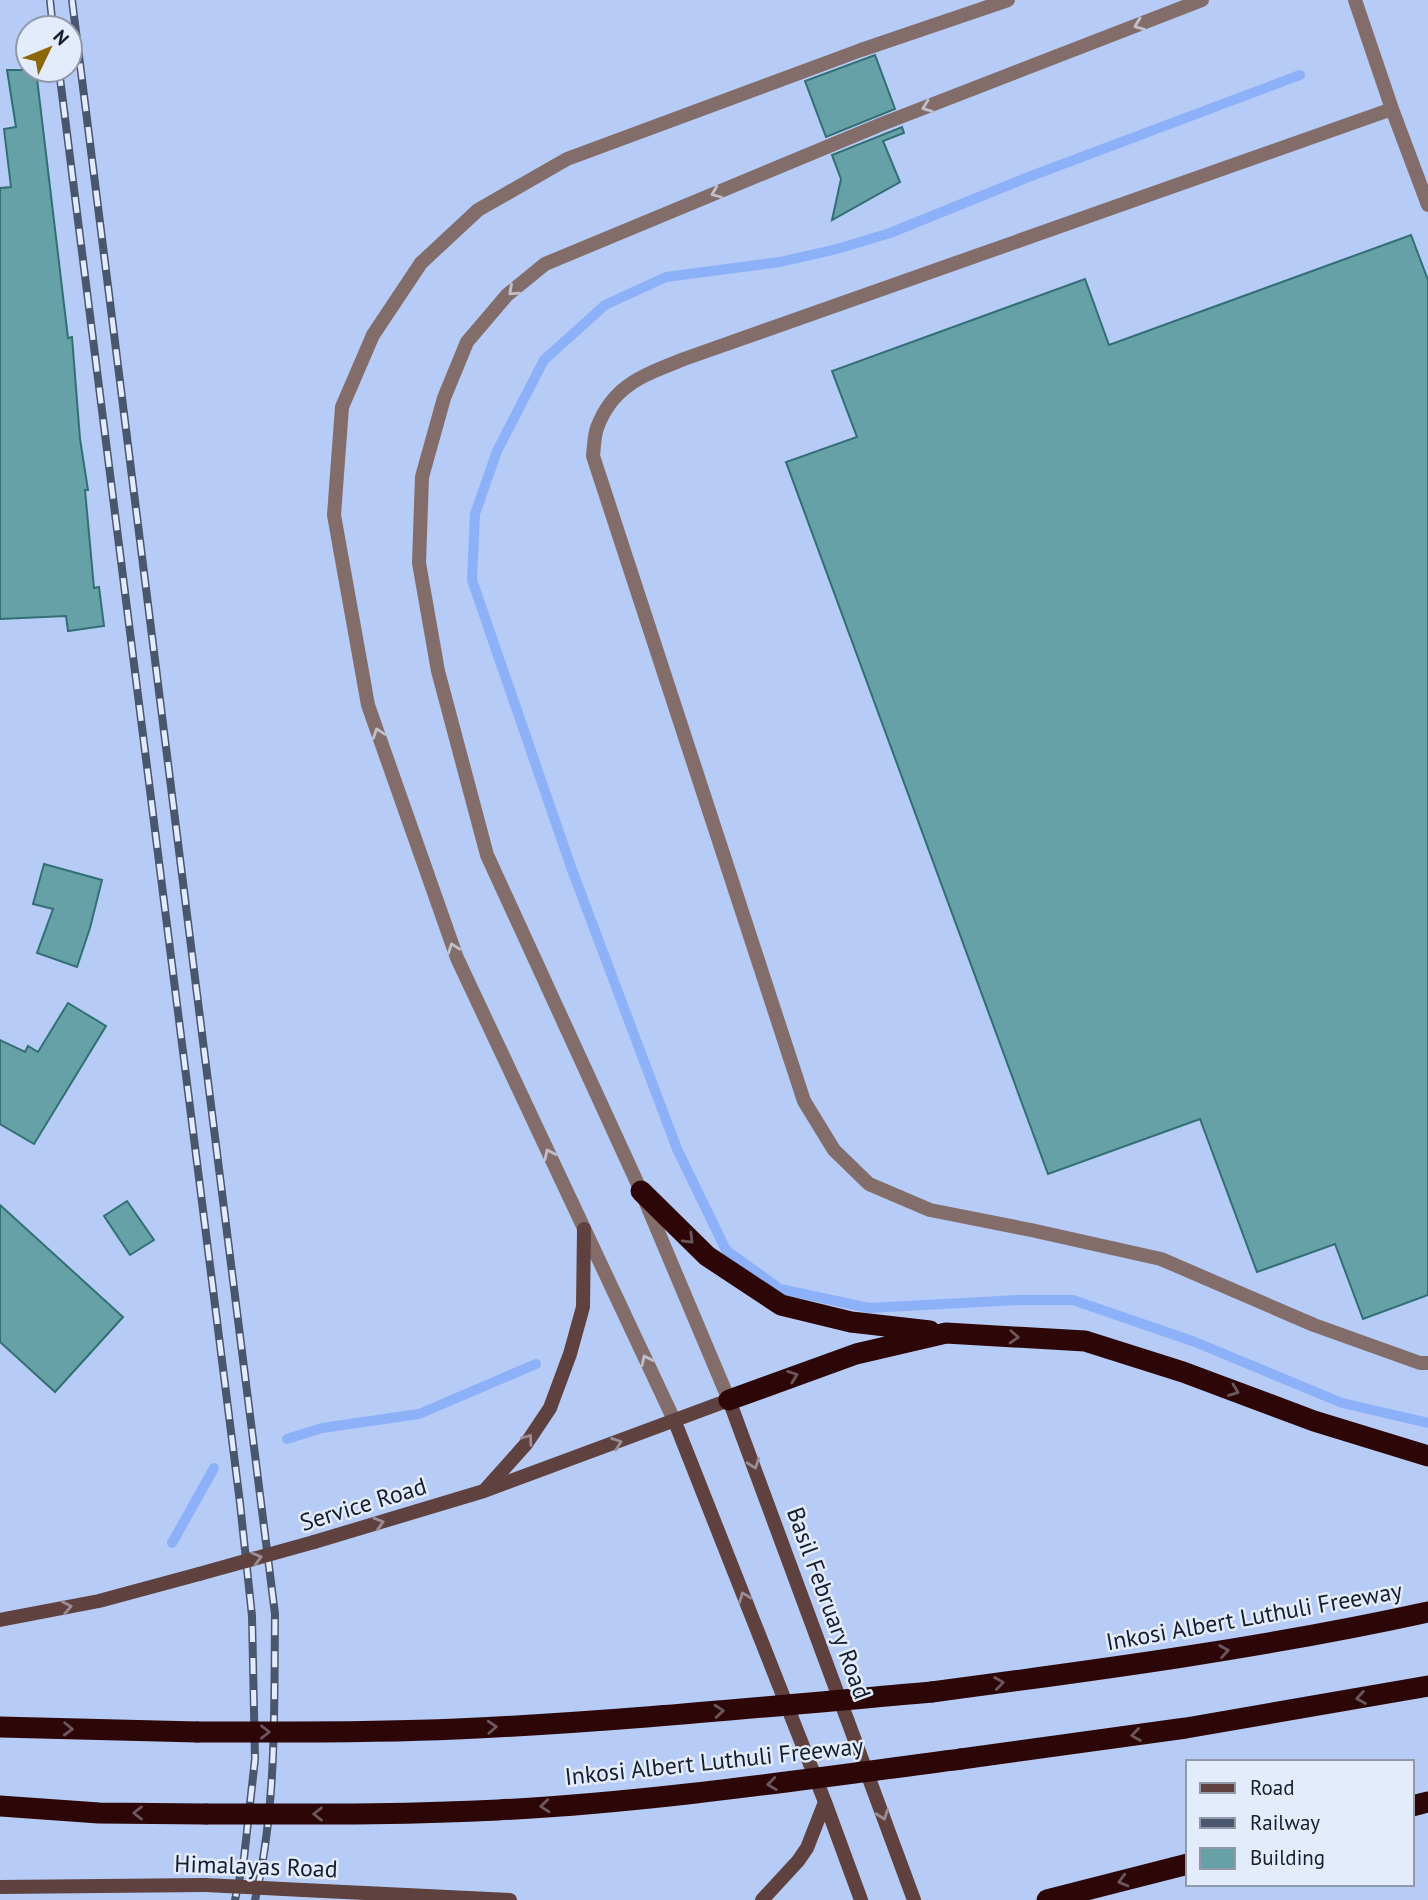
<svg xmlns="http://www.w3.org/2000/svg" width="1428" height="1900" font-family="'PT Sans',sans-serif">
<rect width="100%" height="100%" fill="#b6cbf5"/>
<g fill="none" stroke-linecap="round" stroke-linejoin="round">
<!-- stream -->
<path stroke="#8db1f8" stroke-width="10" d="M 1300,75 L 1031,176 L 890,233 L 837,249 L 780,262 L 666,277 L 605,305 L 544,360 L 497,451 L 475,514 L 472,580 L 571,867 L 677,1149 L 726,1250 L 780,1289 L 869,1308 L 1019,1300 L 1073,1300 L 1195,1342 L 1342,1403 L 1428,1423
M 287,1439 L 322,1428 L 419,1414 L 536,1364
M 172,1543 L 214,1468"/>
</g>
<!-- building -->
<path fill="#65a1a6" stroke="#326f74" stroke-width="2" d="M 875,55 L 895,109 L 826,137 L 805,81 Z
M 7,70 L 36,70 L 68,338 L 72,337 L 80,439 L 88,490 L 85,490 L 94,588 L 99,587 L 104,626 L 68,631 L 66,616 L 0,619 L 0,188 L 11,187 L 4,129 L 16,127 Z
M 902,127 L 904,133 L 883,141 L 900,182 L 832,220 L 841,179 L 832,155 Z
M 1411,235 L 1428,280 L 1428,1295 L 1363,1319 L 1335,1244 L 1257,1272 L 1200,1119 L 1048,1174 L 786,462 L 857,437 L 832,371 L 1085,279 L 1109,345 Z
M 44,864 L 102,880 L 90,928 L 77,967 L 37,953 L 53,909 L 33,904 Z
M 68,1003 L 106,1026 L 34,1144 L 0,1124 L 0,1040 L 25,1052 L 28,1046 L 38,1052 Z
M 127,1201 L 154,1240 L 130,1255 L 104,1216 Z
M 0,1205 L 123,1317 L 55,1392 L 0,1342 Z"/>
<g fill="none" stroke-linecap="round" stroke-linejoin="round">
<!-- street -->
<path stroke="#836d6b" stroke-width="14" d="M 1355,0 L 1392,109 L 1428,205
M 1392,109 L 684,359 C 645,375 613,384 597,428 C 594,437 594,447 593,456 L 804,1101 L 834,1150 L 869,1184 L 930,1210 L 1031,1230 L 1161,1259 L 1314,1325 L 1420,1363 L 1428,1363
M 729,1400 L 641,1191 L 487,855 L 438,671 L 419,563 L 422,477 L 444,398 L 467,342 L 507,295 L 545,264 L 882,124 L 1202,0
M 675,1422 L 457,958 L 368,705 L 334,515 L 342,407 L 373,335 L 421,263 L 478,210 L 567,159 L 861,50 L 1008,0"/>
<!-- secondary -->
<path stroke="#5f413f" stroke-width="14" d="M 675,1422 L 825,1802 L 861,1900
M 485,1490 L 526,1444 L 550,1408 L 570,1354 L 583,1307 L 584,1229
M 314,1542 L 484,1491 L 729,1400 L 914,1900
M 0,1620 L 99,1601 L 199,1574
M 0,1887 L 205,1885
M 303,1890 L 510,1900
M 762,1900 L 798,1861 L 807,1848 L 825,1802"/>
<!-- highway -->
<path stroke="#2d0708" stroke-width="21" d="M 641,1191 L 707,1256 L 781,1305 L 851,1322 L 930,1331
M 729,1400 L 856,1354 L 946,1333 L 1085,1341 L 1183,1372 L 1314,1421 L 1428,1456
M 932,1692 C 1098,1670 1264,1648 1428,1612
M 0,1727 L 197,1732
M 961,1759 L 1186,1728 L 1428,1686
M 0,1806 L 99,1813 L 206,1814
M 1412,1806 L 1428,1802
M 1047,1900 L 1188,1864"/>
<defs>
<path id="rail" d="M 50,0 L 53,28
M 72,0 L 275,1614 C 274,1710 277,1806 255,1900
M 59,70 L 240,1503 L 252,1616 L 255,1759 L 244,1858 L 235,1900"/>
</defs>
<!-- rail casing -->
<use href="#rail" stroke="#4a566d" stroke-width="8"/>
<!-- rail -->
<use href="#rail" stroke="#e3ecfd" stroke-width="5" stroke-dasharray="16" stroke-linecap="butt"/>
<!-- secondary-bridge -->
<path stroke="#5f413f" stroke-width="14" d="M 199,1574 L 314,1542
M 205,1885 L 303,1890"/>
<!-- highway-bridge -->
<path stroke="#2d0708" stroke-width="21" d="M 197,1732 C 283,1732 370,1733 456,1729 C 615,1722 773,1706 932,1692
M 206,1814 C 303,1814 401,1815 498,1810 C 653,1802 807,1779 961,1759"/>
</g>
<!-- one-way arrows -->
<defs><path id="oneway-chevron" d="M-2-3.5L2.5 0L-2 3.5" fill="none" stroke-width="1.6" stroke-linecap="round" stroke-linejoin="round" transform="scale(1.75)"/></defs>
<g stroke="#c1c0ca">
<use href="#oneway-chevron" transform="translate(1139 25) rotate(159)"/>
<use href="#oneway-chevron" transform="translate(927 107) rotate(159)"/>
<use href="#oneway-chevron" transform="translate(716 193) rotate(157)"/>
<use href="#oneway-chevron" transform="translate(513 291) rotate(138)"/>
<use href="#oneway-chevron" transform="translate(378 733) rotate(-109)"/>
<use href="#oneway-chevron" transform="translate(453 948) rotate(-110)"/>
<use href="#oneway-chevron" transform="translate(549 1154) rotate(-115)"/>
<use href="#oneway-chevron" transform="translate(646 1360) rotate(-115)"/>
</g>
<g stroke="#6d575e">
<use href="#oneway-chevron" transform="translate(689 1239) rotate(45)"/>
<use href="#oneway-chevron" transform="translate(1014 1337) rotate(3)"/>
<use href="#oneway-chevron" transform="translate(793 1376) rotate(-20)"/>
<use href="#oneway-chevron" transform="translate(1234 1391) rotate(21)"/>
<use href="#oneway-chevron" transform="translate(1224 1651) rotate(-9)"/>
<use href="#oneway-chevron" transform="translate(999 1683) rotate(-8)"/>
<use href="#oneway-chevron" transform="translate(1361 1698) rotate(170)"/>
<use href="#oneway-chevron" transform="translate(719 1711) rotate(-5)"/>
<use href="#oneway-chevron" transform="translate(492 1727) rotate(-3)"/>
<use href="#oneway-chevron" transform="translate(68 1729) rotate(2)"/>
<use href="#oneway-chevron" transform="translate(265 1732)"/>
<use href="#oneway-chevron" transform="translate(1136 1735) rotate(172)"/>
<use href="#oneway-chevron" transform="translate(772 1784) rotate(173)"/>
<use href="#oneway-chevron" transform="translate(545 1806) rotate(175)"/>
<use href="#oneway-chevron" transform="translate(138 1813) rotate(-180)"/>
<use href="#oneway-chevron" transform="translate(318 1814) rotate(180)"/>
<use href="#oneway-chevron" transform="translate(1123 1881) rotate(165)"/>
</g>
<g stroke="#9a8e94">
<use href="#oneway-chevron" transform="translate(528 1439) rotate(-54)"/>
<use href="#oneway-chevron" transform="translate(617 1443) rotate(-20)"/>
<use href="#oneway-chevron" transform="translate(754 1464) rotate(70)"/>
<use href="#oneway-chevron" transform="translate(379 1523) rotate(-17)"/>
<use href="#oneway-chevron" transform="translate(257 1558) rotate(-15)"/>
<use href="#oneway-chevron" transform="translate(744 1597) rotate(-111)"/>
<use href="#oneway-chevron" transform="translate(67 1607) rotate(-11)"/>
<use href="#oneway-chevron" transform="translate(883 1815) rotate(70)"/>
</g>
<g text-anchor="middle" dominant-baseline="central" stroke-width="5" stroke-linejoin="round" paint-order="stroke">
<!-- street labels -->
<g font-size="24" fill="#161d2c" stroke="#e3ecfd">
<text transform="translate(363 1504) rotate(-17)">Service Road</text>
<text transform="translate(829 1603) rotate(70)">Basil February Road</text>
<text transform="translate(1254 1616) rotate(-10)">Inkosi Albert Luthuli Freeway</text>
<text transform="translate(714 1761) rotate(-6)">Inkosi Albert Luthuli Freeway</text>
<text transform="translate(256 1866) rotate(2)">Himalayas Road</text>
</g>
</g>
<!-- legend -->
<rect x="1186" y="1760" width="228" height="126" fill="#e3ecfd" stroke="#9199a9" stroke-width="2"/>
<rect x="1200" y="1783" width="35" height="10" fill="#5f413f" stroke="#9199a9" stroke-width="2"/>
<text x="1250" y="1795" font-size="21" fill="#161d2c">Road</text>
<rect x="1200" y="1818" width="35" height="10" fill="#4a566d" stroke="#9199a9" stroke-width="2"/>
<text x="1250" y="1830" font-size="21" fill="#161d2c">Railway</text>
<rect x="1200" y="1848" width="35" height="21" fill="#65a1a6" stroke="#9199a9" stroke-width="2"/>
<text x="1250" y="1865" font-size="21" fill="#161d2c">Building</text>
<!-- north arrow -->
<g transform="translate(49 49) rotate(47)"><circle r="33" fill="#e3ecfd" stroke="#9199a9" stroke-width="2"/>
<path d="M0-5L12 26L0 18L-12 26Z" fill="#8c6708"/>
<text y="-10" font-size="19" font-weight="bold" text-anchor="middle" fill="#161d2c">N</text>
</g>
</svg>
